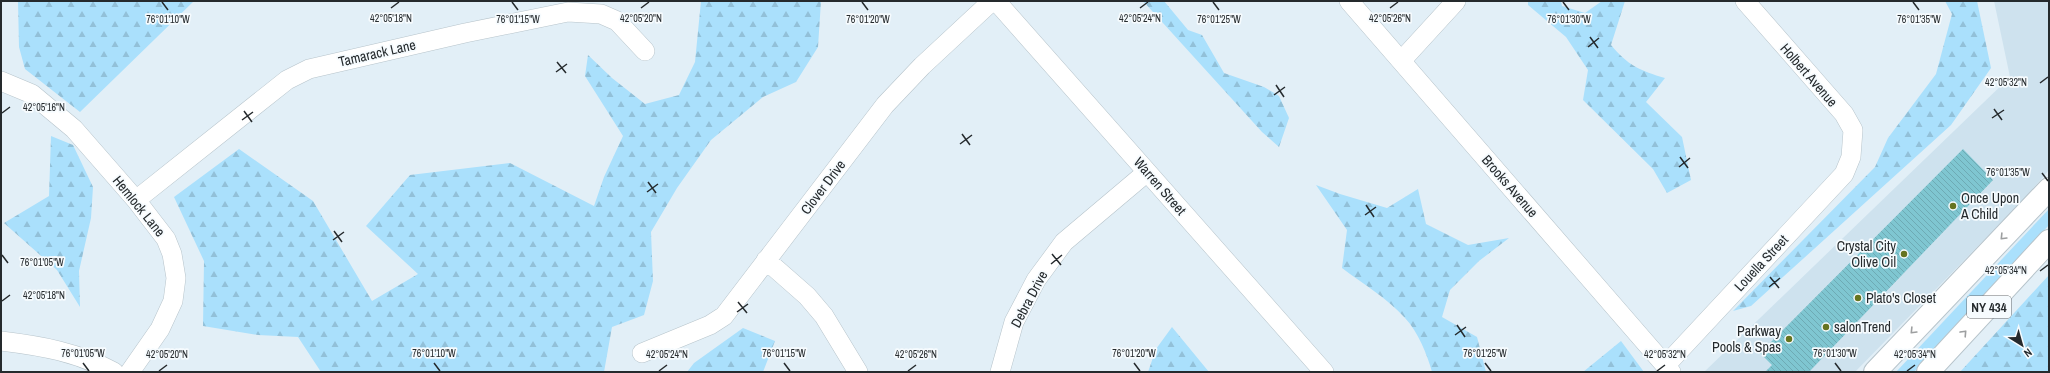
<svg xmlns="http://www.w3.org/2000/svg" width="2050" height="373" font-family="'Archivo Narrow',sans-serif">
<defs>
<pattern id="forest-firs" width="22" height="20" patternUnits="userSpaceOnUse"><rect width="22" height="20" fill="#aae0fc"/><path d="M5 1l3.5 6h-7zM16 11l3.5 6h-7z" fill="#92c0d8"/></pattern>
<pattern id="building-back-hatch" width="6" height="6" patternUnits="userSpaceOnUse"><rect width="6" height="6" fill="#7fc6d1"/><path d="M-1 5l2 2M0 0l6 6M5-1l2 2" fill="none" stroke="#6eaab4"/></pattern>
</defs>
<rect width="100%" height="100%" fill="#e2eff7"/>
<!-- built -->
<path fill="#cee2ee" d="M 1994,1 L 2049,1 L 2049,170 L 2023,200 L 1855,372 L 1704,372 L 2010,77 Z"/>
<!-- grass -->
<path fill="#aae0fc" d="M 2049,209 L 2049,225 L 1929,356 L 1914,372 L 1896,372 Z"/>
<!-- forest -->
<path fill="url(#forest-firs)" d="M 18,1 L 194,1 L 80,112 L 25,69 L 19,47 Z
M 701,1 L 821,1 L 818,47 L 796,82 L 763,97 L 711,140 L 677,188 L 651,232 L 653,281 L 644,315 L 612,327 L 604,372 L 321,372 L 298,337 L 258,335 L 203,326 L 204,261 L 174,197 L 239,149 L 313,201 L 372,301 L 418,274 L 366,226 L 410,175 L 510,163 L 594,206 L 604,177 L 623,136 L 585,76 L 588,55 L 612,78 L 645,104 L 679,95 L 695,62 Z
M 1143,1 L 1164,1 L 1188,30 L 1202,35 L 1224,73 L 1264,87 L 1279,96 L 1289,118 L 1279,147 L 1262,132 Z
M 1528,1 L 1561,1 L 1562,6 L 1585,13 L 1602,1 L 1625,1 L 1611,45 C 1627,65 1641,71 1665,78 L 1646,102 L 1682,137 L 1691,180 L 1667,193 L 1653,169 L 1583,100 L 1588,70 L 1566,37 L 1528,5 Z
M 1945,1 L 1977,1 L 1991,68 L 1951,125 L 1751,306 L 1733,311 L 1875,167 L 1888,138 L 1936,74 L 1952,14 Z
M 51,136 L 73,145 L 93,187 L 91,218 L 79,271 L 80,307 L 57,270 L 4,223 L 49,196 Z
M 1316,185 L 1340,194 L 1387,208 L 1418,189 L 1426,224 L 1468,245 L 1509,238 L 1479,261 L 1450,290 L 1442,317 L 1477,337 L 1486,372 L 1432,372 C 1427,354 1418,332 1405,318 C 1387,298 1363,284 1342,268 L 1347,230 Z
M 2049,275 L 2049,372 L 1960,372 Z
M 1172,327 L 1209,372 L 1148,372 L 1156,349 Z
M 743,328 L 775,341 L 763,372 L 687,372 L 694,363 Z
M 1621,341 L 1644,372 L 1583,372 Z"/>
<!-- building -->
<path fill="url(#building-back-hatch)" d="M 1963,149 L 1993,180 L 1809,372 L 1765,372 L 1772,365 L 1760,353 Z"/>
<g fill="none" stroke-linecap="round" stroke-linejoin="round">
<defs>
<path id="street" d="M 996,1 L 1324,372
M 1349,1 L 1671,372
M 1402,60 L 1456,1
M 1,81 L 32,94 L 74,129 L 136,200 L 166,239 L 172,254 L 176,278 L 173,301 L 160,329 L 130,372
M 136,200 L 287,80 L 309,69 L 465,33 L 568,12 L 601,14 L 617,21 L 645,51
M 766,260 L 807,296 L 824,316 L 858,372
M 1,341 C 42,346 77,352 114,372
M 642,353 L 710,325 L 724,316 L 885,105 L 922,66 L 992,1
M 1665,366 L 1844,174 L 1851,157 L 1853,130 L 1844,114 L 1745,1
M 1000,372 L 1014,322 L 1036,280 L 1064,242 L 1147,172"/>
<path id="primary" d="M 1875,372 L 2049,189
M 1928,372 L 2049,241"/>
</defs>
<!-- street casing -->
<use href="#street" stroke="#b7c4cb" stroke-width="20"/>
<!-- primary casing -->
<use href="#primary" stroke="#b7c4cb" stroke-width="24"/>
<!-- street -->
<use href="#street" stroke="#fff" stroke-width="19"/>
<!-- primary -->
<use href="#primary" stroke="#fff" stroke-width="22"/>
</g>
<!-- one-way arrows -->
<defs><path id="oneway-chevron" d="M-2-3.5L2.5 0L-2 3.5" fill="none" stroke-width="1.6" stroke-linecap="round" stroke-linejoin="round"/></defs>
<g stroke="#9d9fa0">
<use href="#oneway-chevron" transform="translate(2003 237) rotate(134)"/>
<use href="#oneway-chevron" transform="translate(1913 331) rotate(134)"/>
<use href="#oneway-chevron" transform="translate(1964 333) rotate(-47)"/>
</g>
<!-- ticks -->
<path fill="none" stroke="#252a2d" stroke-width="1.5" d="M 162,2 L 168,10M 512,2 L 518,10M 862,2 L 868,10M 1213,2 L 1219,10M 1563,2 L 1569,10M 1913,2 L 1919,10M 391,8 L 399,2M 641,8 L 649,2M 1140,8 L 1148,2M 1390,8 L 1398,2M 1590,37 L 1598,48M 1588,47 L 1599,38M 557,62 L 566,73M 556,72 L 567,64M 2040,83 L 2048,77M 1276,85 L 1284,97M 1274,95 L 1285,87M 1994,109 L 2002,120M 244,111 L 252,122M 2,113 L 10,107M 1992,118 L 2004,110M 242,120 L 253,112M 962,134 L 970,145M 960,144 L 972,135M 1680,157 L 1688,168M 1679,167 L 1690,158M 2042,173 L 2048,181M 648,182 L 656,193M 647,192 L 658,184M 1366,205 L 1374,217M 1365,215 L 1376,207M 334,231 L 342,242M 333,240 L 344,232M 1052,254 L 1061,265M 2,255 L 8,263M 1051,264 L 1062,255M 2040,271 L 2048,265M 1770,277 L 1779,288M 1769,287 L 1780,278M 2,301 L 10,295M 738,302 L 747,313M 737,312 L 748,304M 1457,325 L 1465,337M 1455,335 L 1466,327M 83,363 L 89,371M 434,363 L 440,371M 784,363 L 790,371M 1134,363 L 1140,371M 1485,363 L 1491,371M 1835,363 L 1841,371M 159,371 L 167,365M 659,371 L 667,365M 908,371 L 916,365M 1657,371 L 1665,365M 1907,371 L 1915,365"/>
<!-- markers -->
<g fill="#667420" stroke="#f6fbfe" stroke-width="1.5">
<circle cx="1953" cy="206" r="4"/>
<circle cx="1904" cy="254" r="4"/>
<circle cx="1858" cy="298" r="4"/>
<circle cx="1826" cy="327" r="4"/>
<circle cx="1789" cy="339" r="4"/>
</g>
<g text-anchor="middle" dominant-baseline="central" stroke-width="3.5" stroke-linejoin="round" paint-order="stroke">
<!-- shield labels -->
<rect fill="#f6fbfe" stroke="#64696c" stroke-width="1" x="1967" y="296" width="44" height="22" rx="3"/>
<g font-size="13" font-weight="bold" fill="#252a2d">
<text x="1989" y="307">NY 434</text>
</g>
<!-- street labels -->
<g font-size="14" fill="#252a2d" stroke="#f6fbfe">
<text transform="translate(377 53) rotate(-13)">Tamarack Lane</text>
<text transform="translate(1809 75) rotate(49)">Holbert Avenue</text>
<text transform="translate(1160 186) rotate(49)">Warren Street</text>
<text transform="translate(1510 186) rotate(49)">Brooks Avenue</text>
<text transform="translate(823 187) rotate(-53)">Clover Drive</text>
<text transform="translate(139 206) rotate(51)">Hemlock Lane</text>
<text transform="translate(1761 263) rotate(-47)">Louella Street</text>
<text transform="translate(1029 299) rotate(-62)">Debra Drive</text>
</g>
<!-- poi labels -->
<g font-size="14" fill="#252a2d" stroke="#f6fbfe" text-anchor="start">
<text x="1961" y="198">Once Upon<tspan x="1961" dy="16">A Child</tspan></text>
<text x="1896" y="246" text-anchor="end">Crystal City<tspan x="1896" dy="16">Olive Oil</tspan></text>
<text x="1866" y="298">Plato's Closet</text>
<text x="1834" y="327">salonTrend</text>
<text x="1781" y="331" text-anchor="end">Parkway<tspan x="1781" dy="16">Pools &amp; Spas</tspan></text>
</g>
</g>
<g font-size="10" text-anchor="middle" fill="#252a2d" stroke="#f6fbfe" stroke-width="3.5" stroke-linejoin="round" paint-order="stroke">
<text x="641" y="22">42°05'20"N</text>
<text x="1140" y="22">42°05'24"N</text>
<text x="1390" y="22">42°05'26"N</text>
<text x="391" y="22">42°05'18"N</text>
<text x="168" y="23">76°01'10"W</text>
<text x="868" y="23">76°01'20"W</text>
<text x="1569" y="23">76°01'30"W</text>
<text x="518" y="23">76°01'15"W</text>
<text x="1219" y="23">76°01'25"W</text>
<text x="1919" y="23">76°01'35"W</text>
<text x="2006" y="86">42°05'32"N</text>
<text x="44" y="111">42°05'16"N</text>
<text x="2008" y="176">76°01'35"W</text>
<text x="42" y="266">76°01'05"W</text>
<text x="2006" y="274">42°05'34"N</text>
<text x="44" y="299">42°05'18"N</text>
<text x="83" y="357">76°01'05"W</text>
<text x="434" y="357">76°01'10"W</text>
<text x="784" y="357">76°01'15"W</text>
<text x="1134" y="357">76°01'20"W</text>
<text x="1485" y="357">76°01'25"W</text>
<text x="1835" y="357">76°01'30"W</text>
<text x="167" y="358">42°05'20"N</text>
<text x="667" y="358">42°05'24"N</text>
<text x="916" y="358">42°05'26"N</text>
<text x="1665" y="358">42°05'32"N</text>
<text x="1915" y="358">42°05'34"N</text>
</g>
<!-- border -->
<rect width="2050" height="373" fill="none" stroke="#252a2d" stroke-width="4"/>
<!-- north arrow -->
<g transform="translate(2022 345) rotate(143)" stroke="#f6fbfe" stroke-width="3" paint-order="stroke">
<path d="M0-3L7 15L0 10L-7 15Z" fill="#252a2d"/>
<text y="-6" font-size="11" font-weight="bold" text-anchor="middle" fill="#252a2d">N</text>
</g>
</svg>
